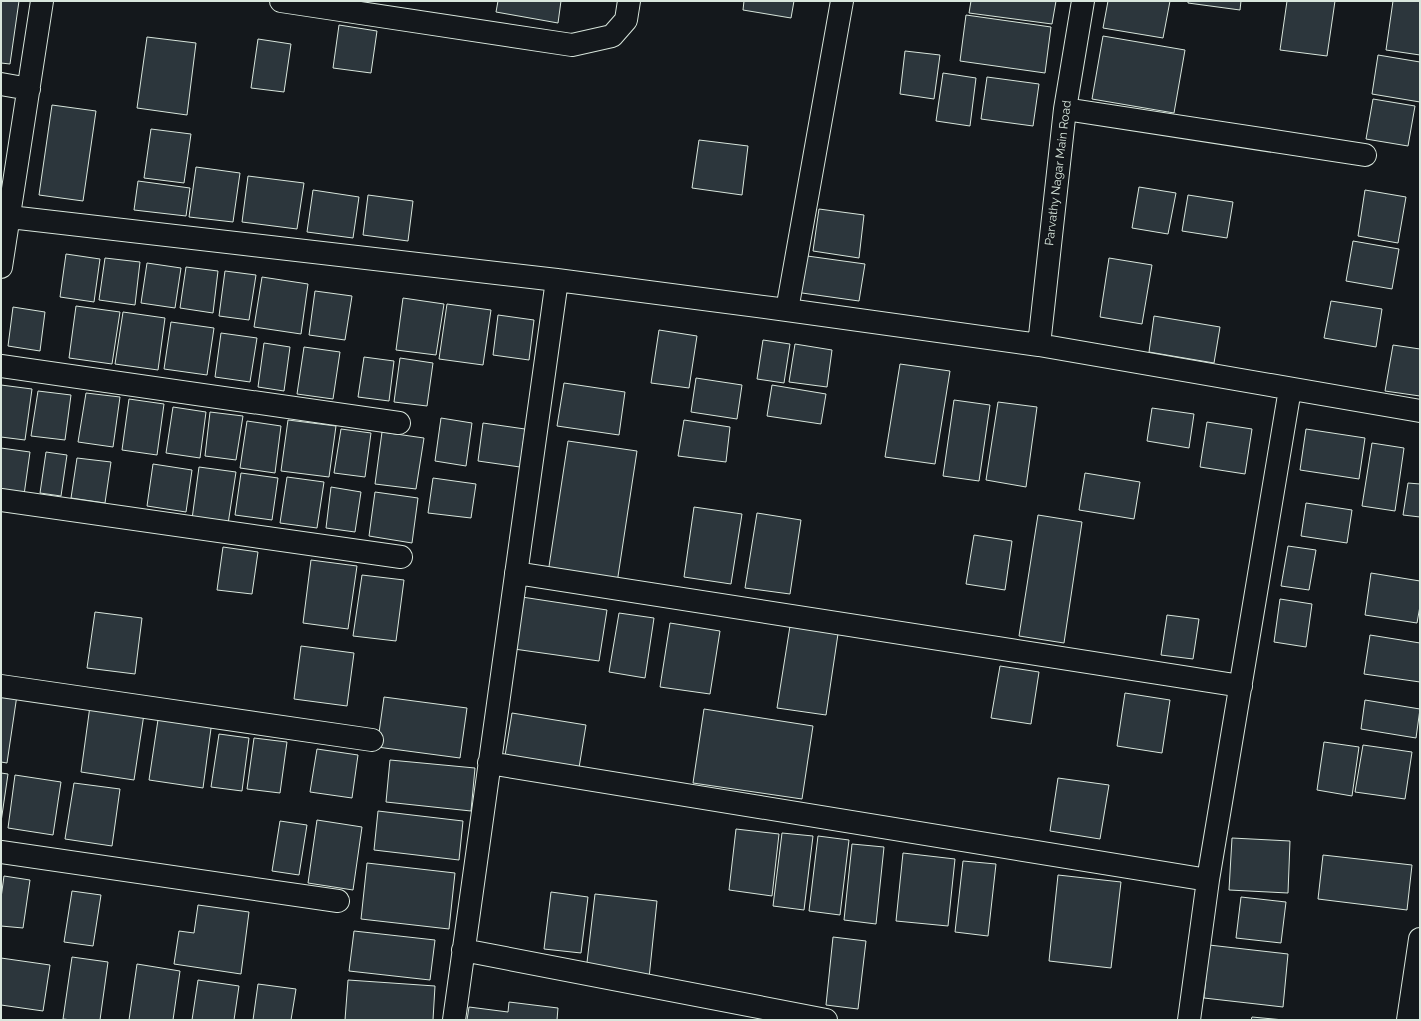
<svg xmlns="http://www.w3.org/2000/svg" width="1421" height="1021" font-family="Raleway,sans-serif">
<rect width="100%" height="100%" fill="#14181c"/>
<!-- building -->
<path fill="#2c363c" stroke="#d8e6dc" d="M 1,1 L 19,1 L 10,64 L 1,63 Z
M 498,1 L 561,1 L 558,23 L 496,12 Z
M 744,1 L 794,1 L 791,18 L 743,10 Z
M 971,1 L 1056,1 L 1052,24 L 969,13 Z
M 1108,1 L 1170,1 L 1163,38 L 1103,28 Z
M 1188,1 L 1241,1 L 1240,10 L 1188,3 Z
M 1287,1 L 1335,1 L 1327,56 L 1280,50 Z
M 1393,1 L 1420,1 L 1420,55 L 1386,50 Z
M 966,15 L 1051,27 L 1045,73 L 960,61 Z
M 339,25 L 377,31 L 371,73 L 333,68 Z
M 1103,36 L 1185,50 L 1174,113 L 1092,99 Z
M 147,37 L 196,43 L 187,115 L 137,108 Z
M 258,39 L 291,44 L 284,92 L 251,88 Z
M 905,51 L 940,55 L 934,99 L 900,94 Z
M 1378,55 L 1420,62 L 1420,102 L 1372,94 Z
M 943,73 L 976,78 L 970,126 L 936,121 Z
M 987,77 L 1039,84 L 1033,126 L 981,119 Z
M 1373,99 L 1415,106 L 1408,146 L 1366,139 Z
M 52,105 L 96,111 L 83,201 L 39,195 Z
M 151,129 L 191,134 L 184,183 L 144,178 Z
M 699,140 L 748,146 L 742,195 L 692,188 Z
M 196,167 L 240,173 L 233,222 L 189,217 Z
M 248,176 L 304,183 L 297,229 L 242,222 Z
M 138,181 L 190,188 L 186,216 L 134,210 Z
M 1139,187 L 1176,193 L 1168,234 L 1132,228 Z
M 313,190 L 359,197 L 353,238 L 307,232 Z
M 1365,190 L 1406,197 L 1398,243 L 1358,236 Z
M 368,195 L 413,201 L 408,241 L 363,235 Z
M 1188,195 L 1233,202 L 1227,238 L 1182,231 Z
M 819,209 L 864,215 L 859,258 L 813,251 Z
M 1353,241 L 1399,249 L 1392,289 L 1346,281 Z
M 66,254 L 100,259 L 94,302 L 60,297 Z
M 800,255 L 865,264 L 859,301 L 795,292 Z
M 105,258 L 140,262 L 135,305 L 99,300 Z
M 1109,258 L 1152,265 L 1142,324 L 1100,317 Z
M 147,263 L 181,268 L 175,308 L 141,303 Z
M 186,267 L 218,271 L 213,313 L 180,308 Z
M 225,271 L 256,275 L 249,320 L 219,316 Z
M 262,277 L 308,284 L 301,334 L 254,327 Z
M 315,291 L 352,296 L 345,340 L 309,335 Z
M 403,298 L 444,304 L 436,355 L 396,350 Z
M 1331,301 L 1382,309 L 1376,347 L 1324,338 Z
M 447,304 L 491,310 L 483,365 L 439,359 Z
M 76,306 L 120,312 L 112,364 L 69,358 Z
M 13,307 L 45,312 L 40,351 L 8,346 Z
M 123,312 L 165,318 L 158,370 L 115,364 Z
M 498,315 L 534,320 L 529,360 L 493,355 Z
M 1154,316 L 1220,327 L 1214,363 L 1149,352 Z
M 171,322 L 214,328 L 207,375 L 164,369 Z
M 659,330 L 697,336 L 689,388 L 651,383 Z
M 221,333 L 257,338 L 250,382 L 215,377 Z
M 763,340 L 790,344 L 784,383 L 757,379 Z
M 264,343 L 290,347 L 284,391 L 258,387 Z
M 795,344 L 832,350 L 827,387 L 789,382 Z
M 1393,345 L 1420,349 L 1420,396 L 1385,391 Z
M 304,347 L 340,352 L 333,399 L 297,394 Z
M 364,357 L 394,361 L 389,401 L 358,397 Z
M 400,358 L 433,363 L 427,406 L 394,402 Z
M 900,364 L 950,371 L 935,464 L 885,457 Z
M 696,378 L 742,385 L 737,419 L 691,412 Z
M 564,383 L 625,392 L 619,435 L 557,426 Z
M 1,385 L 32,389 L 25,440 L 1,437 Z
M 772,385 L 826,394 L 821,424 L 767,416 Z
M 38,391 L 71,395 L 65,440 L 31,436 Z
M 86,393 L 120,397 L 113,447 L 78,442 Z
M 129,399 L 164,404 L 157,455 L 122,450 Z
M 954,400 L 990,405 L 979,481 L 943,476 Z
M 998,402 L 1037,407 L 1026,487 L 986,480 Z
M 173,407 L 206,412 L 200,458 L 166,453 Z
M 1152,408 L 1194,414 L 1189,448 L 1147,441 Z
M 210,412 L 243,416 L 236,460 L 205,456 Z
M 441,418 L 472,423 L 466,466 L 435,461 Z
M 288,420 L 336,426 L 329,477 L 281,471 Z
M 684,420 L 730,427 L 726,462 L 678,456 Z
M 247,421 L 281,426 L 275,473 L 240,468 Z
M 1207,422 L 1252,429 L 1245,474 L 1200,467 Z
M 483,423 L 525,429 L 520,467 L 478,461 Z
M 341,429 L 371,433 L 365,477 L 334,473 Z
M 1306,429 L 1365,438 L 1359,479 L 1300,470 Z
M 382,432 L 424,438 L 416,489 L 375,484 Z
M 568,441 L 637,451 L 617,583 L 548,573 Z
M 1372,443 L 1404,448 L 1395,511 L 1362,506 Z
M 1,448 L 30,452 L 24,495 L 1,491 Z
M 46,452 L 67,455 L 61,496 L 40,493 Z
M 77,458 L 111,462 L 105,503 L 71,498 Z
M 153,464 L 192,470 L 186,512 L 147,506 Z
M 199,467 L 236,472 L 228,524 L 192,519 Z
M 241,473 L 278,478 L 272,520 L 235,515 Z
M 1085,473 L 1140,482 L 1134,519 L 1079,510 Z
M 287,477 L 324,482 L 317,528 L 280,523 Z
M 433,478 L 476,484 L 471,518 L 428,513 Z
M 1408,483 L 1420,484 L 1420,517 L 1403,515 Z
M 331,487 L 361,492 L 355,532 L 326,528 Z
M 375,492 L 418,498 L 412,543 L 369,536 Z
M 1306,503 L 1352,510 L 1347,543 L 1301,536 Z
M 694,507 L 742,514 L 731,584 L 684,577 Z
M 757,513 L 801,520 L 790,594 L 745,588 Z
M 1038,515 L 1082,522 L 1064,643 L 1019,636 Z
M 974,535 L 1012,541 L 1005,590 L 966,584 Z
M 1288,546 L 1316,550 L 1309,590 L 1281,586 Z
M 223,547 L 258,552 L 252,594 L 217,590 Z
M 311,560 L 357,566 L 348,629 L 303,623 Z
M 1371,573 L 1420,581 L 1420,606 L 1417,623 L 1365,615 Z
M 362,575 L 404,580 L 396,641 L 353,636 Z
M 522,597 L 607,610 L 599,661 L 514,649 Z
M 1280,599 L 1312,604 L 1306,647 L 1274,642 Z
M 95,612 L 142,618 L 135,674 L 87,668 Z
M 619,613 L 654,618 L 645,678 L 609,672 Z
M 1167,615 L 1199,619 L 1193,659 L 1161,655 Z
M 670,623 L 720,631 L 710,694 L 660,687 Z
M 790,626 L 838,634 L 826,715 L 777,708 Z
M 1370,635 L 1420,643 L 1420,682 L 1364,674 Z
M 301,646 L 354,653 L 347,706 L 294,699 Z
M 1000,666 L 1039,672 L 1031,724 L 991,718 Z
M 1,692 L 17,695 L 7,763 L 1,762 Z
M 1125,693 L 1170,700 L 1162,753 L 1117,746 Z
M 384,697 L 467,708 L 460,758 L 377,747 Z
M 1365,700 L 1420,709 L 1416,738 L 1361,729 Z
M 90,706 L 144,714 L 134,780 L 81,772 Z
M 704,709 L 813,726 L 802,799 L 693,783 Z
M 159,713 L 212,721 L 203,788 L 149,780 Z
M 512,713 L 586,725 L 578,774 L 504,762 Z
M 219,734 L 249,738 L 242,791 L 211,787 Z
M 254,738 L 287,742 L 280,793 L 247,789 Z
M 1324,742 L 1359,747 L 1352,796 L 1317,790 Z
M 1363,745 L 1412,752 L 1405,799 L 1355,792 Z
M 317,749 L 358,755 L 352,798 L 310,792 Z
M 390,760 L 475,768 L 471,811 L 386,802 Z
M 1,773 L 8,774 L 1,822 Z
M 15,775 L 61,782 L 53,835 L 8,828 Z
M 1058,778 L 1109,785 L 1100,839 L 1050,831 Z
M 74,783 L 120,789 L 112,846 L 65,839 Z
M 378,811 L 463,821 L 459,860 L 374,850 Z
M 317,820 L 362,827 L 353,890 L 308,883 Z
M 280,821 L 307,825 L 299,875 L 272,871 Z
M 736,829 L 779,834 L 772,896 L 729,890 Z
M 782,833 L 813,836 L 804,910 L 773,906 Z
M 818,836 L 849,840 L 840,915 L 809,911 Z
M 1232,838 L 1290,841 L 1288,893 L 1229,890 Z
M 852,844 L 884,847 L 876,924 L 844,920 Z
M 903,853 L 955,859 L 948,926 L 896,921 Z
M 1323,855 L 1412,865 L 1407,910 L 1318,899 Z
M 963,861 L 996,864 L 988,936 L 955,932 Z
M 367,863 L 455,873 L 449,929 L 361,919 Z
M 1058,875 L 1121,882 L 1111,968 L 1049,961 Z
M 4,876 L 30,880 L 23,928 L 1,926 L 1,898 Z
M 72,891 L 101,895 L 93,946 L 64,942 Z
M 551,892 L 588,897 L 581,953 L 544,949 Z
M 595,894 L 657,901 L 649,978 L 586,971 Z
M 1241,897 L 1286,902 L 1281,943 L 1236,938 Z
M 198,905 L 249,912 L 241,974 L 174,964 L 179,931 L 194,933 Z
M 354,931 L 435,940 L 430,980 L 349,971 Z
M 833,937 L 866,941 L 858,1009 L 826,1005 Z
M 1209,945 L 1288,954 L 1283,1007 L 1204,998 Z
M 72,957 L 108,962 L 100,1020 L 72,1020 L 63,1019 Z
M 1,958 L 50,965 L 43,1011 L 1,1005 Z
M 137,964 L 180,971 L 173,1020 L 129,1020 Z
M 198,980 L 239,986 L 234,1020 L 192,1020 Z
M 348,980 L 435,986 L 433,1020 L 345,1020 Z
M 258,984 L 296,989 L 291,1020 L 253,1020 Z
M 509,1002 L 558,1008 L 557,1020 L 467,1020 L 469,1007 L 508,1012 Z
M 1252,1017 L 1284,1020 L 1251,1020 Z"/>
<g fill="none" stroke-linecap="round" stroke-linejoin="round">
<defs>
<path id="minor" d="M 281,1 L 572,45 L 612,36 L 626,20 L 629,1
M 1,84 L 29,89
M 1065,109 L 1365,155
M 1,216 L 557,280 L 787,310 L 1039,345 L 1420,411
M 1,267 L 42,1
M 787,310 L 842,1
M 1039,345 L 1065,109 L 1083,1
M 1,366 L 399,423
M 1,500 L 401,557
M 516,573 L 1241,686
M 1,686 L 372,740
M 489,763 L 1208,880
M 1,852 L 338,901
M 463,950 L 826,1020
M 454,1020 L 557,280
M 1189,1020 L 1208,880 L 1290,389
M 1408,1020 L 1420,939"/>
</defs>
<!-- minor casing -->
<use href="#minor" stroke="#d8e6dc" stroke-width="24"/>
<!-- minor -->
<use href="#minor" stroke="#14181c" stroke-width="22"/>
</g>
<g text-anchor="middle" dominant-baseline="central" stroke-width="3" stroke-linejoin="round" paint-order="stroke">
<!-- street labels -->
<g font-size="12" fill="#d8e6dc" stroke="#14181c">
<text transform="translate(1058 173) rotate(-83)">Parvathy Nagar Main Road</text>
</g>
</g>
<!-- border -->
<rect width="1421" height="1021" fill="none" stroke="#d8e6dc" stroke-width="4"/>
</svg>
